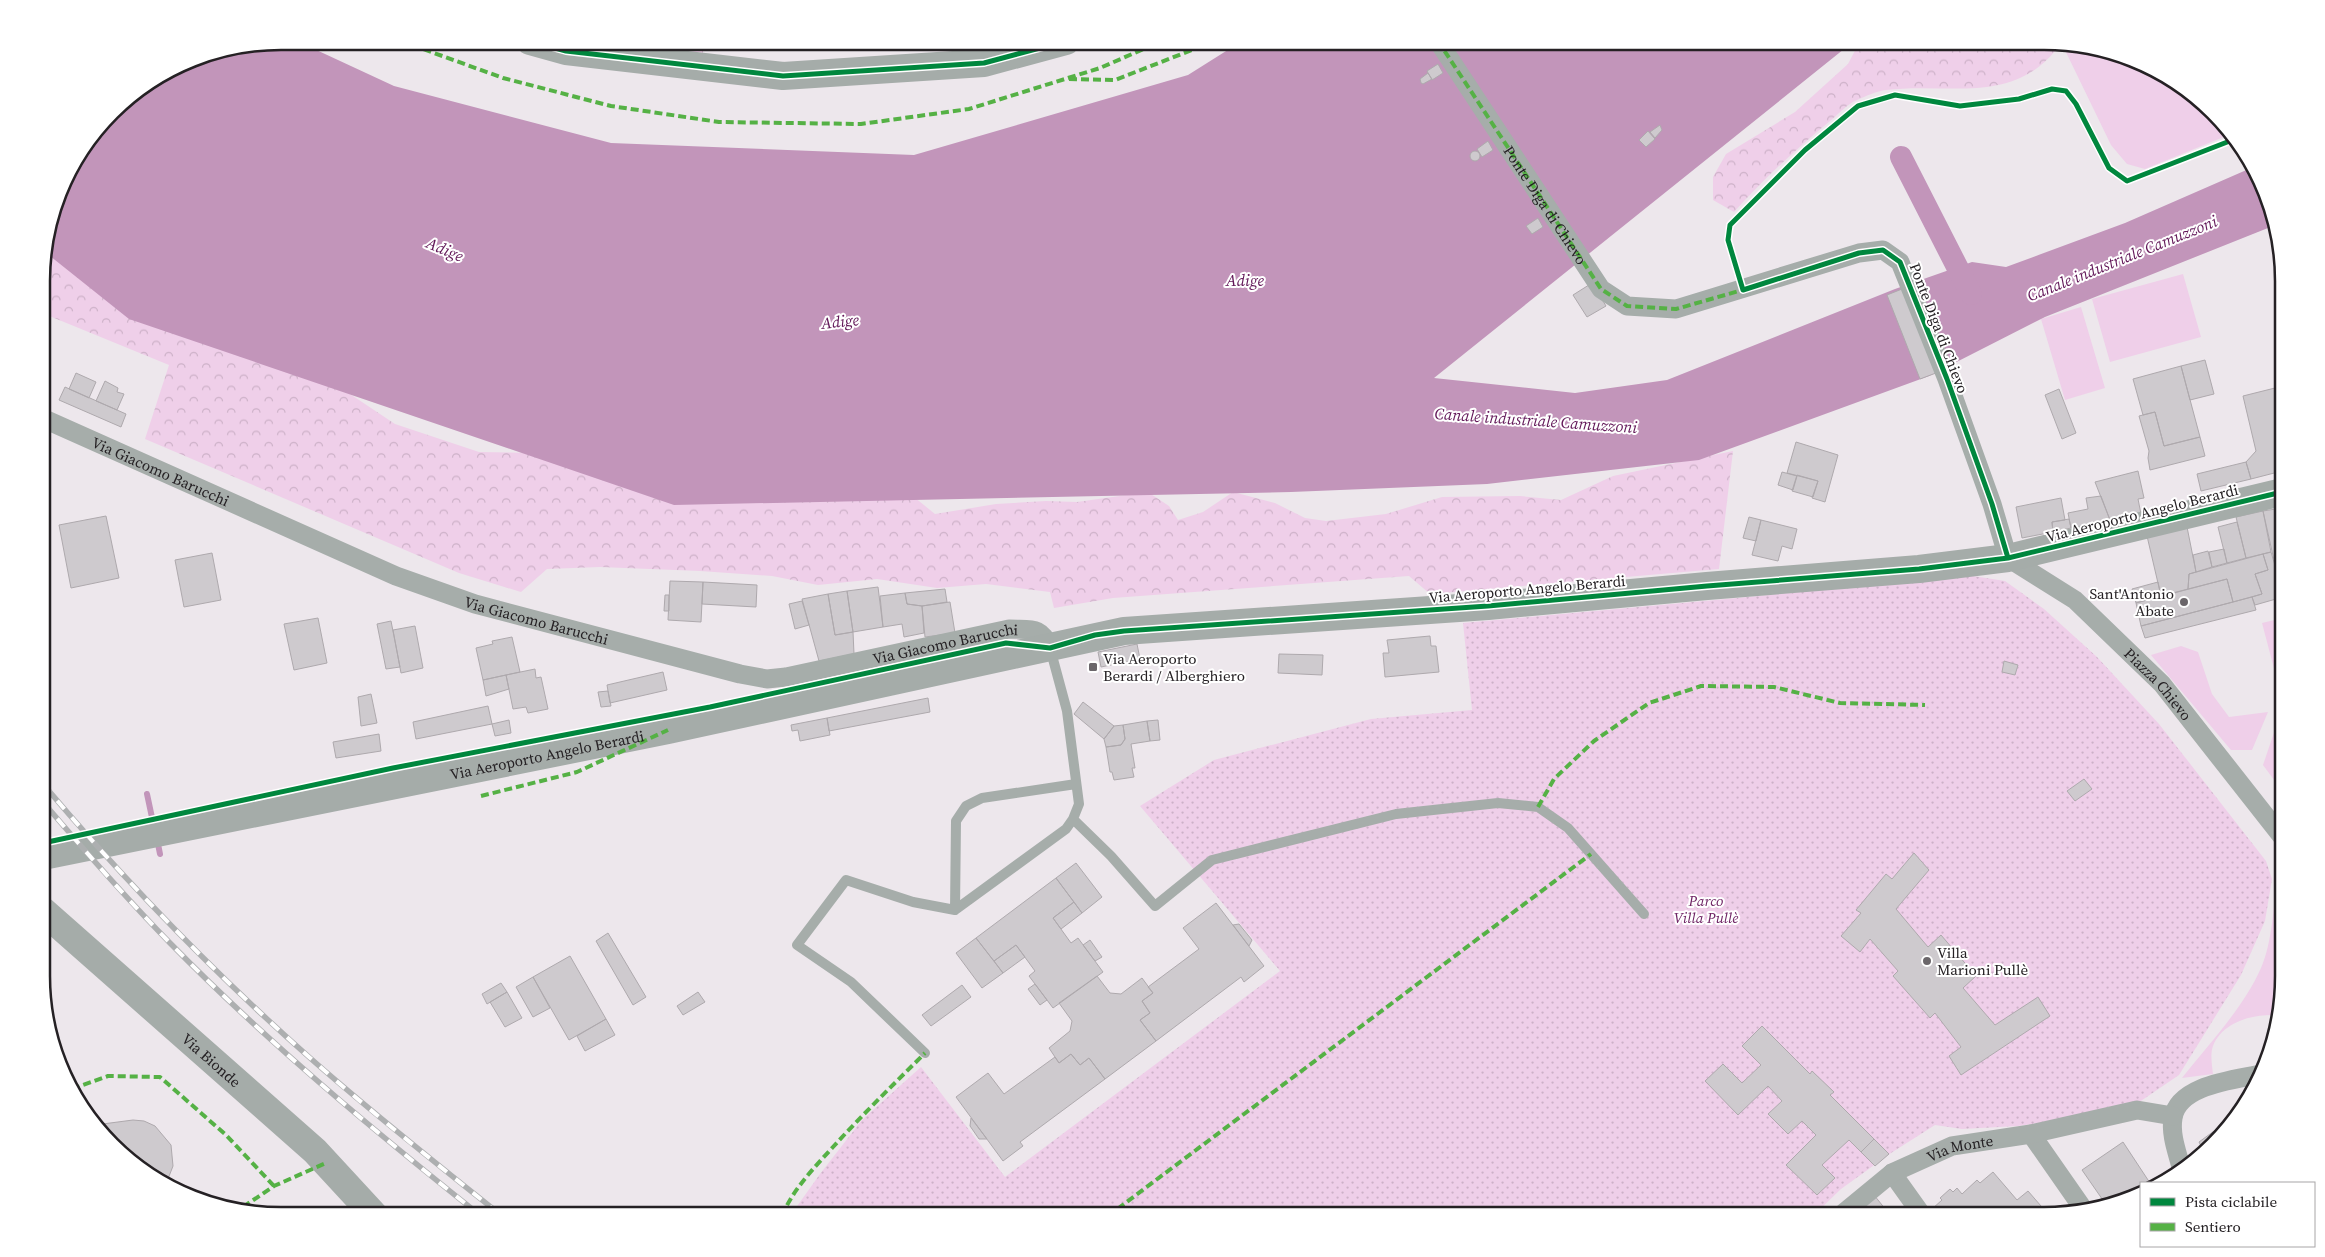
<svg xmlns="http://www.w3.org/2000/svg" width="2325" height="1257" font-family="'Source Serif 4',serif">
<defs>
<pattern id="forest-crowns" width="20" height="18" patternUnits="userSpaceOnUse" patternTransform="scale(1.25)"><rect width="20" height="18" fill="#efcfe9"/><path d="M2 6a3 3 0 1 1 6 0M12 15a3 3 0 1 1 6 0" fill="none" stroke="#cdb1c8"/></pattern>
<pattern id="park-dots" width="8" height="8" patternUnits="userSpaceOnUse" patternTransform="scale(1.25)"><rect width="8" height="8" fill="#efcfe9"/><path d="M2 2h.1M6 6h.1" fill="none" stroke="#cdb1c8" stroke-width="1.8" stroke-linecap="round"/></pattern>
</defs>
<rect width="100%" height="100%" fill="#ede7ec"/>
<!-- grass -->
<path fill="#efcfe9" d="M 2063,46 L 2150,66 L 2202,101 L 2231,134 L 2145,169 L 2127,164 L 2111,145 Z
M 2183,274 L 2201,337 L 2110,362 L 2092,299 Z
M 2081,307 L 2105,388 L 2065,400 L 2041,319 Z
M 2283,618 L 2283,686 L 2276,676 L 2262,623 Z
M 2181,646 L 2198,652 L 2212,694 L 2229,717 L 2268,712 L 2252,750 L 2231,750 L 2151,655 Z
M 2283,706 L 2283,792 L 2263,765 Z
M 2277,877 L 2283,885 L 2284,976 L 2275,1015 C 2251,1014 2222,1023 2213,1046 C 2210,1054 2212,1065 2213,1074 L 2182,1078 C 2208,1045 2244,1007 2261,968 C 2272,944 2274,904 2277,877 Z"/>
<!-- forest -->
<path fill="url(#forest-crowns)" d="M 620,41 L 704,41 L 703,53 Z
M 1860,41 L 2044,41 L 2056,44 L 2056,50 C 2010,106 1947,82 1886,90 C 1877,91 1866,96 1857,100 C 1847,104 1839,114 1830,121 C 1796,149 1764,179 1734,212 L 1713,200 L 1713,177 L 1726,154 L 1795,112 L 1848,64 Z
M 49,237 L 302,362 L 395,424 L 479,452 L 541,453 L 903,488 L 935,514 L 996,504 L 1046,501 L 1077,502 L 1148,492 L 1169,506 L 1178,520 L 1203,512 L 1233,492 L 1275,503 L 1305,518 L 1326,521 L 1386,514 L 1442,497 L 1520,496 L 1561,500 L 1613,476 L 1733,451 L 1719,569 L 1430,594 L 1409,576 L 1113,598 L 1054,608 L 1050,592 L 986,584 L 937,588 L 877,579 L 818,585 L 772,576 L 700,571 L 600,567 L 547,569 L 521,592 L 459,573 L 145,439 L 169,365 L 42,313 L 42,265 Z"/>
<!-- park -->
<path fill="url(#park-dots)" d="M 1954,573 L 2005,581 L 2044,609 L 2097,657 L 2159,724 L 2266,861 L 2272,879 L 2265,921 L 2241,975 L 2179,1075 L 2132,1107 L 2099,1114 L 2018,1126 L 1962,1129 L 1935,1125 L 1891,1153 L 1841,1189 L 1814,1215 L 792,1216 L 795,1209 L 820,1174 L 862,1120 L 921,1067 L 1005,1177 L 1280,971 L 1140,806 L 1214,760 L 1371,719 L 1472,710 L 1463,623 L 1759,596 Z"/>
<!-- water -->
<path fill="#c295ba" d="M 281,41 L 297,41 L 394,86 L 611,143 L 914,155 L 1188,75 L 1242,41 L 1854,41 L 1434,378 L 1575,393 L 1667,380 L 1895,289 L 1972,262 L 2006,267 L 2125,223 L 2251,168 L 2273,226 L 2045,317 L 1929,376 L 1699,460 L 1487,484 L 1291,492 L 674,505 L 129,319 L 45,252 L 66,175 L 123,101 L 190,59 Z"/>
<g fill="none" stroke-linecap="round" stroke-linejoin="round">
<!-- stream -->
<path stroke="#c295ba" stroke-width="6" d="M 147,794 L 154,827
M 157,839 L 160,854"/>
<!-- canal -->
<path stroke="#c295ba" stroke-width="22" d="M 1901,157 L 1971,294"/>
</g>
<!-- building -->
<path fill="#cecace" stroke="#aea9ad" d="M 1438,64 L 1443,73 L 1432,80 L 1427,71 Z
M 1428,73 L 1432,79 L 1423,84 L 1421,83 L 1420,79 Z
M 1660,125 L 1662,130 L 1655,138 L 1650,132 Z
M 1648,131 L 1655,139 L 1646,147 L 1639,140 Z
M 1488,141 L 1493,150 L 1482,157 L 1477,149 Z
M1470 156a5 5 0 1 1 10 0a5 5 0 1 1-10 0Z
M 1538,218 L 1543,227 L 1532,234 L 1526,226 Z
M 1592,283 L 1606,306 L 1587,317 L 1573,295 Z
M 1902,289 L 1936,373 L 1920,379 L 1887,295 Z
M 2205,360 L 2214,394 L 2190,400 L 2181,366 Z
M 2181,366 L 2200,437 L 2164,446 L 2155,412 L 2143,415 L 2133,379 Z
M 76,373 L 96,382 L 89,398 L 69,389 Z
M 105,381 L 118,388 L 117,392 L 124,394 L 117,410 L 96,401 Z
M 65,387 L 126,414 L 121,427 L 59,400 Z
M 2279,387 L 2282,403 L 2276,405 L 2282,428 L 2282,471 L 2251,479 L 2246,462 L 2256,451 L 2243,396 Z
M 2059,389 L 2076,433 L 2062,439 L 2045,395 Z
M 2155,412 L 2164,446 L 2200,437 L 2205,456 L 2150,470 L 2148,458 L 2149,451 L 2139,416 Z
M 1796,442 L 1838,455 L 1825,502 L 1812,498 L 1818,481 L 1787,473 Z
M 2246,462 L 2251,479 L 2201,491 L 2197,474 Z
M 2138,471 L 2144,498 L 2138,499 L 2141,514 L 2110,520 L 2095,482 Z
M 1782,472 L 1797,476 L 1793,490 L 1778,485 Z
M 1797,475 L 1818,481 L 1813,497 L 1792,491 Z
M 2101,496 L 2110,520 L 2071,528 L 2068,513 L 2088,509 L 2086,498 Z
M 2061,498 L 2065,520 L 2052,522 L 2053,532 L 2022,538 L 2016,507 Z
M 2282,508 L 2283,567 L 2276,569 L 2263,511 Z
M 2263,511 L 2271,552 L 2246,558 L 2236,517 Z
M 106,516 L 119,578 L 71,588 L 59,525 Z
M 1749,517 L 1761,520 L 1756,541 L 1743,538 Z
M 2069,519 L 2071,528 L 2053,532 L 2052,522 Z
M 1761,520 L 1797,529 L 1792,549 L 1782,546 L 1778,561 L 1752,555 Z
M 2237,522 L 2246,558 L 2227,563 L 2218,527 Z
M 2187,527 L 2196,572 L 2189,574 L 2188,589 L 2161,596 L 2147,536 Z
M 2224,549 L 2227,563 L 2212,567 L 2209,552 Z
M 2208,551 L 2212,567 L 2196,572 L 2193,555 Z
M 2271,552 L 2276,569 L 2283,567 L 2283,597 L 2255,605 L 2252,597 L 2262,594 L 2255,574 L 2268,570 L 2263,554 Z
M 212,553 L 221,600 L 184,607 L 175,560 Z
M 2263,554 L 2268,570 L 2255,574 L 2262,594 L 2233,602 L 2227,579 L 2188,589 L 2189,574 Z
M 2227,579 L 2233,602 L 2141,626 L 2136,603 Z
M 670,581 L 703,582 L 701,622 L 668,620 Z
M 703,582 L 757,585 L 756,607 L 702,604 Z
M 2158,582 L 2161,596 L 2136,603 L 2132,589 Z
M 878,587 L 883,627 L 853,632 L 847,591 Z
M 945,589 L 947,602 L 922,606 L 907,604 L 905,593 Z
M 847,591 L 853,632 L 835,635 L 828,594 Z
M 905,593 L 907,604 L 922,606 L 924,633 L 904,637 L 902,624 L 883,627 L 880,596 Z
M 828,594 L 835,635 L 853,632 L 854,654 L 819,661 L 802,599 Z
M 665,595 L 669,595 L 669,611 L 664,611 Z
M 2252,597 L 2256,610 L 2145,638 L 2141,626 Z
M 802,601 L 809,625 L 795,629 L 789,604 Z
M 950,602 L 955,633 L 925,637 L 922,606 Z
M 318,618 L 327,663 L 294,670 L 284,624 Z
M 391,621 L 400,667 L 386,669 L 377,624 Z
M 415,626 L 423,668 L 401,673 L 393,630 Z
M 1430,636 L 1431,646 L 1436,646 L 1439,672 L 1385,677 L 1383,653 L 1389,653 L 1387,640 Z
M 512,637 L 520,672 L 483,680 L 476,648 L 493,644 L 492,641 Z
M 1137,644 L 1140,659 L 1101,667 L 1098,652 Z
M 1279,654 L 1323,655 L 1322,675 L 1278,673 Z
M 2004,661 L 2018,665 L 2015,675 L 2002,672 Z
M 535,669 L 536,678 L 541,677 L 548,709 L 528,713 L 526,707 L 513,709 L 506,675 Z
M 663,672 L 667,690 L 610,703 L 607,685 Z
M 506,675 L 509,689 L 486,696 L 483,680 Z
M 608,691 L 611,706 L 601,707 L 598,692 Z
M 371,694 L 377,723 L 361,726 L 358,697 Z
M 928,698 L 930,712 L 829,731 L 827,718 Z
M 1083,702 L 1114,726 L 1104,739 L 1074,714 Z
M 488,706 L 492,724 L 416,739 L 413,722 Z
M 827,718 L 830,735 L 800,741 L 798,730 L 792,731 L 791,725 Z
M 509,720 L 511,733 L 495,736 L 492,724 Z
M 1158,720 L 1160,740 L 1150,741 L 1147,721 Z
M 1147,721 L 1150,741 L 1131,744 L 1135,768 L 1132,768 L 1134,777 L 1114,780 L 1112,772 L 1110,772 L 1106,747 L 1121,745 L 1125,739 L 1123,725 Z
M 1123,725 L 1125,739 L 1121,745 L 1106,747 L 1104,739 L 1114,726 Z
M 379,734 L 381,751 L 336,758 L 333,742 Z
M 2084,779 L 2092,789 L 2075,801 L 2067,791 Z
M 1914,853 L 1929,870 L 1896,909 L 1928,947 L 1941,935 L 1976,976 L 1963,988 L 1995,1025 L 2038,997 L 2050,1016 L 1961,1075 L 1949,1056 L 1961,1047 L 1935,1013 L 1930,1018 L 1893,976 L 1898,971 L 1870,939 L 1860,952 L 1841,936 L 1861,913 L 1856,910 L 1886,874 L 1892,879 Z
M 1076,863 L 1102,897 L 1082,913 L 1056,878 Z
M 1056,878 L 1074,902 L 1053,918 L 1071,943 L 1078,938 L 1103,972 L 1053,1008 L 1029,976 L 1035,971 L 1016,945 L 994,961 L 976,938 Z
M 1074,902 L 1082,913 L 1061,929 L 1053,918 Z
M 1216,903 L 1264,966 L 1244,982 L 1241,977 L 1156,1041 L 1140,1020 L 1150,1013 L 1142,1001 L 1153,993 L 1148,987 L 1199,949 L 1183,928 Z
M 1239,924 L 1252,940 L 1249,946 L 1233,925 Z
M 608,933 L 646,997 L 633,1005 L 596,941 Z
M 976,938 L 1003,973 L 982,988 L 956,953 Z
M 1090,940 L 1102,957 L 1095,961 L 1083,945 Z
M 1016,945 L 1025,957 L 1003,973 L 994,961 Z
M 570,956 L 606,1019 L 569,1040 L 533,977 Z
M 1097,976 L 1110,993 L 1121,994 L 1142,978 L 1153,993 L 1142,1001 L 1150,1013 L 1140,1020 L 1156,1041 L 1105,1079 L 1089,1058 L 1080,1065 L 1071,1054 L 1059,1063 L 1049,1048 L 1070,1031 L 1072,1021 L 1059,1003 Z
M 533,977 L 550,1008 L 533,1017 L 516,987 Z
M 501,983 L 507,992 L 487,1004 L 482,994 Z
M 1035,984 L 1047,1000 L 1040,1005 L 1028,989 Z
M 962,985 L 971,997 L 931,1026 L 922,1015 Z
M 507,992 L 522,1018 L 505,1027 L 490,1002 Z
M 698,992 L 705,1002 L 683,1015 L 677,1006 Z
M 606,1019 L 615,1035 L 585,1051 L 577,1036 Z
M 1762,1026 L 1810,1074 L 1812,1071 L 1834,1092 L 1830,1095 L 1874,1139 L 1861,1152 L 1849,1140 L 1822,1165 L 1835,1178 L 1817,1195 L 1786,1165 L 1816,1135 L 1802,1121 L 1788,1134 L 1768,1114 L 1782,1101 L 1768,1086 L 1738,1115 L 1705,1081 L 1723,1064 L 1742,1083 L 1761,1065 L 1742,1046 Z
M 1071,1054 L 1080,1065 L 1089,1058 L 1105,1079 L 1020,1142 L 1023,1146 L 1003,1161 L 956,1097 L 988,1073 L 1004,1094 L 1055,1057 L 1059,1063 Z
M 971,1118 L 987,1139 L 979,1139 L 970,1126 Z
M 2232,1118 L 2234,1120 L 2224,1134 L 2204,1152 L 2199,1142 Z
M 133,1120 L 144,1121 L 155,1126 L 171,1145 L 173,1166 L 166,1184 L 95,1125 Z
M 1874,1139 L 1889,1154 L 1875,1166 L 1861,1152 Z
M 2123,1142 L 2150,1183 L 2141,1183 L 2141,1193 L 2121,1203 L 2107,1206 L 2082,1170 Z
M 1993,1172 L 2017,1200 L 2028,1191 L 2041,1206 L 2031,1215 L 1938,1215 L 1932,1209 L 1942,1200 L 1940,1198 L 1950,1189 L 1953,1192 L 1957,1188 L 1962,1194 L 1977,1180 L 1980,1183 Z
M 1874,1195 L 1886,1210 L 1891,1207 L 1898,1215 L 1849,1215 Z"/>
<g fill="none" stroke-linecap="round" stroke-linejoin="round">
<!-- lane -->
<path stroke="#a6adaa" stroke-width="10" d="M 1050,648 L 1067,711 L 1079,804 L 1073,819 L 1066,829 L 955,910 L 956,821 L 966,806 L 982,798 L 1076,784
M 1073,819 L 1111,856 L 1155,906 L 1212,860 L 1396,814 L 1498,803 L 1538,807 L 1568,828 L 1644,914
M 925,1053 L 851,982 L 797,945 L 846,880 L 913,902 L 955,910"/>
<!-- street -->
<g stroke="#a6adaa" stroke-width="19">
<path id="s1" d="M 1438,41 L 1601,289 L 1627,306 L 1676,309 L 1859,253 L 1883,250 L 1900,262 L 1947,379 L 1992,504 L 2008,558 L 2075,600 L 2162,684 L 2283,838"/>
<path id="s2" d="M 42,418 L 396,576 L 475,604 L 740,674 L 767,679 L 786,677 L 1009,629 C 1030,630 1041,625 1050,648"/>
<path d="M 2031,1134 L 2084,1210"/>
<path d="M 2182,1171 C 2178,1154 2170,1135 2173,1118 C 2178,1085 2234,1080 2261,1074"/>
<path d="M 1892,1173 L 1922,1215"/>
<path id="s3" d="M 1841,1215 L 1892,1173 L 1952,1146 L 2031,1134 L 2137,1110 L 2173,1116"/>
</g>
<!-- secondary -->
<g stroke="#a5aca9" stroke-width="28">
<path d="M 530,41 L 566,51 L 783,76 L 984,63 L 1066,41"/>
<path id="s4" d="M 43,856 L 668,730 L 1124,631 L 1488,606 L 1707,586 L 1919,569 L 2008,558 L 2282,492"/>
<path id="s5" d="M 43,911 L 315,1151 L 375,1216"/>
</g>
<defs>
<path id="rail" d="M 43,784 C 125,881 214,973 309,1057 C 371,1112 437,1164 502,1216
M 43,802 C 84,850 126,898 170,943 C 266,1041 373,1130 481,1216"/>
</defs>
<!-- rail casing -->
<use href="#rail" stroke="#adafb0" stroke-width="5.5"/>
<!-- rail -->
<use href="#rail" stroke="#fff" stroke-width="4" stroke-dasharray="11" stroke-linecap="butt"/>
<!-- quiet -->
<g stroke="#55b145" stroke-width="4" stroke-dasharray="8 4" stroke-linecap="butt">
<path d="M 401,41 L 503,78 L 611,106 L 719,122 L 861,124 L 969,109 L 1100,68 L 1162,41"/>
<path id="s6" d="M 1438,41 L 1601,289 L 1627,306 L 1676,309 L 1746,289"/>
<path d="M 1069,79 L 1115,80 L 1215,41"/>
<path d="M 481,796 L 577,772 L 668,730"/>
<path d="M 1538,807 L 1554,779 L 1594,741 L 1649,703 L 1701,686 L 1774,687 L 1840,703 L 1925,705"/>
<path d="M 72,1089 L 108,1076 L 160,1077 L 226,1135 L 274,1186"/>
<path d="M 243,1207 L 274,1186 L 326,1163"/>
<path d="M 782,1216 C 793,1189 814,1168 833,1147 C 862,1115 894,1084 925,1053"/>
<path d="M 1108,1216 L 1591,854"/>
</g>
<defs>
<path id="cycleway" d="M 530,41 L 566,51 L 783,76 L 984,63 L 1066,41
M 2008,558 L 1992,504 L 1947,379 L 1900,262 L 1883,250 L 1859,253 L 1743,290 L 1728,240 L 1730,225 L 1805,150 L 1858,106 L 1895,95 L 1960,106 L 2019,99 L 2052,89 L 2066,91 L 2076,104 L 2109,168 L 2127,181 L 2235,139
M 43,843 L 393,768 L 710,707 L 1006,643 L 1050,648 L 1095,635 L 1124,631 L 1488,606 L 1707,586 L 1919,569 L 2008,558 L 2282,492"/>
</defs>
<!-- cycleway casing -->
<use href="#cycleway" stroke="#fff" stroke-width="8"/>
<!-- cycleway -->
<use href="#cycleway" stroke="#00873e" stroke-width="5"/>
</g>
<!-- markers -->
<g fill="#6b666a" stroke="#fff" stroke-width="2">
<circle cx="2184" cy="602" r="5"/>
<rect x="1088" y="662" width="10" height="10" rx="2.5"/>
<circle cx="1927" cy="961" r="5"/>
</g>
<g text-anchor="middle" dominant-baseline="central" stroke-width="4" stroke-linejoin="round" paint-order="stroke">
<!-- street labels -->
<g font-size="15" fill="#252124" stroke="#fff">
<text stroke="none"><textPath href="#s6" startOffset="196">Ponte Diga di Chievo</textPath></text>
<text transform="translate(1939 328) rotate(69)">Ponte Diga di Chievo</text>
<text stroke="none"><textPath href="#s2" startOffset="130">Via Giacomo Barucchi</textPath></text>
<text transform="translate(2142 513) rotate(-14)">Via Aeroporto Angelo Berardi</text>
<text transform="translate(1527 589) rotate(-5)">Via Aeroporto Angelo Berardi</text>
<text stroke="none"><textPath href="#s2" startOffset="535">Via Giacomo Barucchi</textPath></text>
<text stroke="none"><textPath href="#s2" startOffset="955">Via Giacomo Barucchi</textPath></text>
<text stroke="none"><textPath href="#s1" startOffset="1126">Piazza Chievo</textPath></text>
<text stroke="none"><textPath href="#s4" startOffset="514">Via Aeroporto Angelo Berardi</textPath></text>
<text stroke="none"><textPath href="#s5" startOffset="225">Via Bionde</textPath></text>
<text stroke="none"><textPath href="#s3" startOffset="139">Via Monte</textPath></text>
</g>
<!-- poi labels -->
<g font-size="15" fill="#252124" stroke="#fff" text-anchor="start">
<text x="2174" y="593" text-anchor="end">Sant'Antonio<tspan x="2174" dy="17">Abate</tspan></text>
<text x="1103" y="658">Via Aeroporto<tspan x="1103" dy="17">Berardi / Alberghiero</tspan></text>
<text x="1937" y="952">Villa<tspan x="1937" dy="17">Marioni Pullè</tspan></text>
</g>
<!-- park labels -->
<g font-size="15" font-style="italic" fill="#6f2465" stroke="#fff">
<text x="1706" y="900">Parco<tspan x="1706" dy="17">Villa Pullè</tspan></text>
</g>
<!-- water labels -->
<g font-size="16" font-style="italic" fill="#621758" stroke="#fff">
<text transform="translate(445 249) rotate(23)">Adige</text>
<text transform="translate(2122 258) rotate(-22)">Canale industriale Camuzzoni</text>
<text x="1245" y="280">Adige</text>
<text transform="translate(840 321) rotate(-6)">Adige</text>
<text transform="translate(1536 420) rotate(4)">Canale industriale Camuzzoni</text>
</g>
</g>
<!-- crop -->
<path d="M0 0H2325V1257H0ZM281 50H2044A231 231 0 0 1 2275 281V976A231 231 0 0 1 2044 1207H281A231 231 0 0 1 50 976V281A231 231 0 0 1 281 50Z" fill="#fff" fill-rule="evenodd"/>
<path fill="none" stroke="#252124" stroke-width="2.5" d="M281 50H2044A231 231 0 0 1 2275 281V976A231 231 0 0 1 2044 1207H281A231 231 0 0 1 50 976V281A231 231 0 0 1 281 50Z"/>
<!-- legend -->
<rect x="2140" y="1182" width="175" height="65" fill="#ffffff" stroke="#a8a6a7"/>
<rect x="2150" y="1198" width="25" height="8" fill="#00873e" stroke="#a8a6a7"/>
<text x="2185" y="1207" font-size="15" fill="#252124">Pista ciclabile</text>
<rect x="2150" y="1223" width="25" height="8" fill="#55b145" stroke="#a8a6a7"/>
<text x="2185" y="1232" font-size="15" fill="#252124">Sentiero</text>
</svg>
